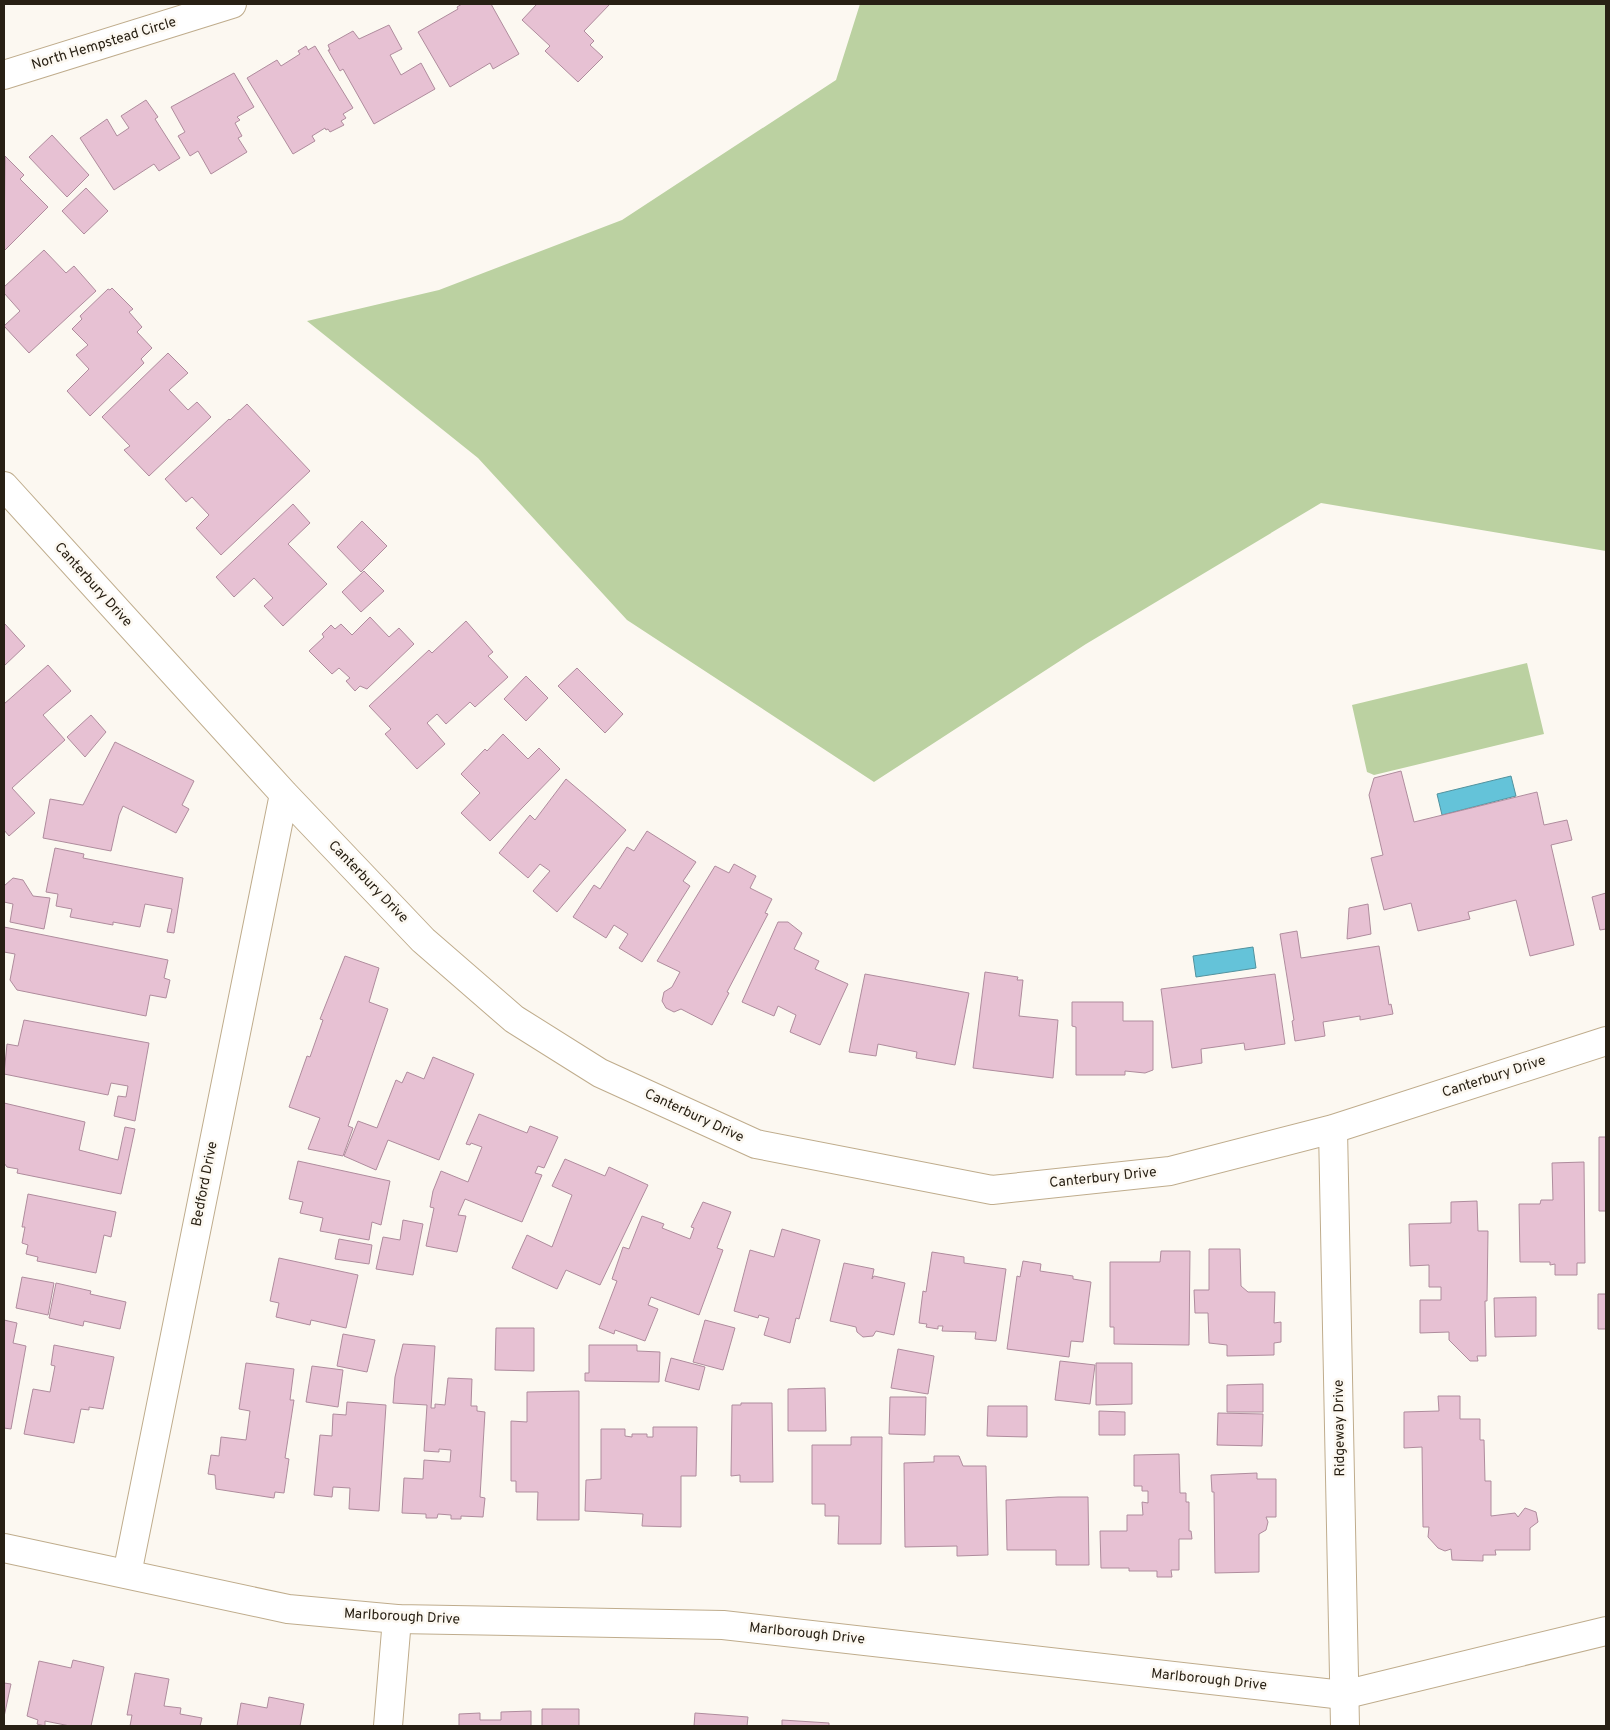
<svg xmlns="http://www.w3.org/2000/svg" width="1610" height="1730" font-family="Overpass,sans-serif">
<rect width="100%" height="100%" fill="#fcf8f1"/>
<!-- green -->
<path fill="#bbd1a1" d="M 860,4 L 1606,4 L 1606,551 L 1321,503 L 1086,644 L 874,782 L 627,620 L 478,458 L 307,321 L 439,290 L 622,220 L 836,80 Z
M 1527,663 L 1544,734 L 1374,775 L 1367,772 L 1352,705 Z"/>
<!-- water -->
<path fill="#64c3d9" stroke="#52929e" d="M 1511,776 L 1516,796 L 1442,815 L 1437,794 Z
M 1253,947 L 1256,968 L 1196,977 L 1193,956 Z"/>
<!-- building -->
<path fill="#e7c1d3" stroke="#af8c9d" d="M 462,4 L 491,4 L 519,54 L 493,69 L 490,63 L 450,87 L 418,32 L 458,9 L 457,7 Z
M 537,4 L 610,4 L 584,31 L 594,41 L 590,45 L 603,57 L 578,82 L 545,51 L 550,46 L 522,20 Z
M 389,25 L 402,49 L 390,55 L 401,75 L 421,63 L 435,89 L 374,124 L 343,69 L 340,71 L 328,50 L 330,50 L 328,45 L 353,31 L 359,39 Z
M 306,46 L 308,50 L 315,46 L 353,108 L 343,114 L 346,118 L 341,121 L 344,125 L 330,132 L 328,129 L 326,130 L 325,128 L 312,136 L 315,141 L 293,154 L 247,78 L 277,60 L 281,66 L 300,54 L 298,51 Z
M 234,73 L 254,107 L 237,117 L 240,120 L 235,123 L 242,136 L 238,138 L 247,152 L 211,174 L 198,151 L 190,156 L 178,136 L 185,132 L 171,107 Z
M 146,100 L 158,117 L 155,119 L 180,158 L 159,171 L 154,164 L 114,190 L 80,138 L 107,119 L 117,136 L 129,128 L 121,116 Z
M 52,135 L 89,175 L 67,197 L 29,157 Z
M 5,156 L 24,175 L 20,179 L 48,207 L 4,251 Z
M 86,188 L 108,211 L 84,234 L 62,211 Z
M 44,250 L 66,273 L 74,266 L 96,291 L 29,353 L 4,326 L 20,311 L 4,293 L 4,287 Z
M 112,288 L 133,309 L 129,312 L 142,327 L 137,332 L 152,348 L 141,359 L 144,363 L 90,416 L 67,391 L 89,369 L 76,355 L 88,345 L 72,329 L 82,319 L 80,316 L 108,289 L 110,290 Z
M 168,353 L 188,373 L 169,390 L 188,410 L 197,402 L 211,417 L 149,476 L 124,450 L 130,446 L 102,417 Z
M 247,404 L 310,471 L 221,555 L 196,528 L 209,515 L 192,497 L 186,502 L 165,479 L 229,419 L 230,420 Z
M 293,504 L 310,523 L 288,544 L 327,584 L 283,626 L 264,606 L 273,598 L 254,578 L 234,597 L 216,577 Z
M 362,521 L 387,546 L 361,572 L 337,547 Z
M 364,571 L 384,591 L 361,612 L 342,592 Z
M 370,617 L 389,637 L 399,628 L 414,644 L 367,689 L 360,686 L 355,691 L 346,681 L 350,678 L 339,668 L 332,674 L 309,651 L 324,637 L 322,634 L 331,625 L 335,629 L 341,624 L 352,635 Z
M 466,621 L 493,652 L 488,656 L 508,677 L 475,707 L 470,702 L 446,724 L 437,714 L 427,723 L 445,744 L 417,769 L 385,734 L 391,729 L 369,706 L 429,650 L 432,653 Z
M 5,624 L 25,646 L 4,666 L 4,625 Z
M 48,665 L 71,691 L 43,715 L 65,740 L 12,788 L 35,813 L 9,836 L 4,830 L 4,704 Z
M 577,668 L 623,714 L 605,733 L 558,686 Z
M 526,676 L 548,698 L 526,721 L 504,699 Z
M 91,715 L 106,732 L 85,757 L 67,737 Z
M 503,734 L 528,759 L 539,748 L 560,769 L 490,841 L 461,813 L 480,793 L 461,774 L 485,749 L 487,751 Z
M 115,742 L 194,781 L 182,805 L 189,809 L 176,833 L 123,806 L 119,815 L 111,851 L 43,838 L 50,799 L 83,805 Z
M 1401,771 L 1414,822 L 1537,792 L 1544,825 L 1567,820 L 1572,840 L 1551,845 L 1574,945 L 1530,956 L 1516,900 L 1468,912 L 1470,919 L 1418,931 L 1411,903 L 1384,910 L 1371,858 L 1383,855 L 1369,795 L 1374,778 Z
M 566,779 L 626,830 L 557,912 L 533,891 L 550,871 L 540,864 L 528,878 L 499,853 L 530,815 L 535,820 Z
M 647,831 L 696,862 L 683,881 L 690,886 L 642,962 L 619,948 L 628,934 L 614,925 L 606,938 L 573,917 L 594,885 L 600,889 L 627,847 L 634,851 Z
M 55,848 L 84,854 L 83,858 L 183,878 L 174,933 L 167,932 L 172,909 L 145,904 L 140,927 L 113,922 L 113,925 L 70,917 L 72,909 L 56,906 L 58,894 L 46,892 Z
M 734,864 L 756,876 L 750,888 L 772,899 L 765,913 L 768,914 L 727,992 L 729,993 L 712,1025 L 681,1009 L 674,1012 L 666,1008 L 662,1001 L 664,992 L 672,987 L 680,972 L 657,961 L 715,866 L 729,873 Z
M 13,878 L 23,880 L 33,896 L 50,898 L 44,929 L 10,922 L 13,904 L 4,902 L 4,886 Z
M 1606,893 L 1606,929 L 1600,930 L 1592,897 Z
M 1368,904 L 1371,934 L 1347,939 L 1349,908 Z
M 778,922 L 788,922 L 802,933 L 794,949 L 819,961 L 815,969 L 848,984 L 820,1045 L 790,1032 L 796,1015 L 778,1006 L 774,1016 L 742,1002 Z
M 4,927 L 168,960 L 164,978 L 170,980 L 166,998 L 150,995 L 146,1016 L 17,990 L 10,980 L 15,954 L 4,952 Z
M 1297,931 L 1301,958 L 1379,946 L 1389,1005 L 1391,1004 L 1393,1014 L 1360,1020 L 1360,1016 L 1323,1022 L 1325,1036 L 1295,1041 L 1292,1021 L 1294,1020 L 1280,934 Z
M 345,956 L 379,968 L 369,1002 L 388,1009 L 348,1126 L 353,1128 L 343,1156 L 308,1149 L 320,1118 L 289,1107 L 307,1056 L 310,1057 L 323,1020 L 320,1019 Z
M 985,972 L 1018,977 L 1017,980 L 1023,980 L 1019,1016 L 1058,1020 L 1053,1078 L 973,1068 Z
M 865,974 L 969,993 L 955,1065 L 916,1058 L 917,1052 L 878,1044 L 876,1056 L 849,1052 Z
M 1275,974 L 1285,1044 L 1245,1050 L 1244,1043 L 1201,1049 L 1202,1063 L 1172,1068 L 1161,989 Z
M 1072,1002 L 1123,1002 L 1123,1021 L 1153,1021 L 1153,1070 L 1145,1073 L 1125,1071 L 1125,1075 L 1076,1075 L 1076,1027 L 1072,1026 Z
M 24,1020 L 149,1043 L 135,1121 L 114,1116 L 118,1096 L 126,1097 L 128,1086 L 111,1083 L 108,1095 L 4,1074 L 7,1044 L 18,1046 Z
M 433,1057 L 474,1074 L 439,1160 L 388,1140 L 376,1170 L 344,1156 L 358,1121 L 377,1128 L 396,1080 L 402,1083 L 407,1072 L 424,1079 Z
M 4,1103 L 85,1122 L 79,1150 L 118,1160 L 125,1127 L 135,1129 L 121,1194 L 17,1173 L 18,1169 L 7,1167 L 4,1163 Z
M 479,1114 L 527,1133 L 530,1126 L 558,1137 L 544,1168 L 538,1166 L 535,1173 L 542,1175 L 522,1222 L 465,1199 L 458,1215 L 466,1216 L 457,1252 L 426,1246 L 434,1208 L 430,1207 L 433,1191 L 441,1171 L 468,1182 L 482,1147 L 471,1143 L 470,1145 L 466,1144 Z
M 1599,1137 L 1606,1137 L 1606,1211 L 1599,1211 Z
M 565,1159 L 605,1176 L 609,1167 L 648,1185 L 600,1285 L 566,1270 L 557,1289 L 512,1268 L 527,1235 L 552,1247 L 572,1195 L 552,1186 Z
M 298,1161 L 390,1181 L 381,1225 L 372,1222 L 369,1240 L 320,1231 L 323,1218 L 300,1213 L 303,1202 L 289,1199 Z
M 1584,1162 L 1585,1263 L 1577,1263 L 1577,1275 L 1555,1275 L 1555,1264 L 1550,1265 L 1550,1262 L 1520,1262 L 1519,1204 L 1540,1204 L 1541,1200 L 1553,1200 L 1552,1163 Z
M 28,1194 L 116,1212 L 111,1237 L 104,1235 L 96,1273 L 37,1261 L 38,1257 L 26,1254 L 28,1245 L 22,1243 L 25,1227 L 22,1227 Z
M 1477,1201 L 1478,1231 L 1488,1231 L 1487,1301 L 1485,1301 L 1486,1356 L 1477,1356 L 1478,1361 L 1470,1361 L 1449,1340 L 1449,1332 L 1420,1333 L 1420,1300 L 1441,1300 L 1441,1287 L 1429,1287 L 1429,1265 L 1410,1266 L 1409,1224 L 1451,1223 L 1451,1202 Z
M 703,1202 L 731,1212 L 717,1248 L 723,1250 L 699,1315 L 651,1297 L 648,1305 L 658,1309 L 645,1341 L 615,1330 L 614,1334 L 599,1328 L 617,1281 L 612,1279 L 623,1247 L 629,1249 L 642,1216 L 664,1224 L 662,1228 L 690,1239 L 694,1228 L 691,1227 Z
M 403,1220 L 423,1224 L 413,1275 L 376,1269 L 383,1237 L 400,1240 Z
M 782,1229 L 820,1240 L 799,1319 L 796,1318 L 790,1343 L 764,1335 L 769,1318 L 759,1315 L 758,1318 L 734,1311 L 750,1250 L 774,1257 Z
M 339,1239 L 372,1245 L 369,1264 L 335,1259 Z
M 1209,1249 L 1240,1249 L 1241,1286 L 1248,1292 L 1275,1292 L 1274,1323 L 1281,1322 L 1281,1342 L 1274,1343 L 1274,1355 L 1227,1356 L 1227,1345 L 1209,1343 L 1208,1313 L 1195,1313 L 1194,1290 L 1209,1290 Z
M 1161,1251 L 1190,1251 L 1189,1345 L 1114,1344 L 1114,1327 L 1110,1327 L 1110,1262 L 1160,1262 Z
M 932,1252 L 964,1257 L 964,1263 L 1006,1269 L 996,1341 L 975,1339 L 976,1332 L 942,1331 L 943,1326 L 938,1326 L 938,1329 L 926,1327 L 927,1324 L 919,1323 L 923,1291 L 926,1292 Z
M 279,1258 L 358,1275 L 346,1328 L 311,1320 L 310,1325 L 276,1317 L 279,1303 L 270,1301 Z
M 1023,1261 L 1041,1264 L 1040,1271 L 1073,1276 L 1073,1279 L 1091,1282 L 1083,1342 L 1071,1341 L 1069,1357 L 1007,1349 L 1017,1276 L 1020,1277 Z
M 844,1263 L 874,1269 L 872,1279 L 874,1276 L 905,1283 L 894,1335 L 876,1331 L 873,1336 L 863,1337 L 857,1332 L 856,1327 L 830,1321 Z
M 22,1277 L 54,1283 L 48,1315 L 16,1308 Z
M 56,1283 L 91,1291 L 90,1294 L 126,1302 L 120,1329 L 84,1321 L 83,1326 L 49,1318 Z
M 1598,1294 L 1606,1294 L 1606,1329 L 1598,1329 Z
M 1536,1297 L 1536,1336 L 1495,1337 L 1494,1298 Z
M 4,1320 L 17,1323 L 13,1343 L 26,1346 L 11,1429 L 4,1428 Z
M 705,1320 L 735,1328 L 723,1370 L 693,1362 Z
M 496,1328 L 534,1328 L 534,1371 L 495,1370 Z
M 343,1334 L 375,1340 L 367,1372 L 337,1366 Z
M 403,1344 L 435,1346 L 431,1408 L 435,1408 L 435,1404 L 445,1405 L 448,1378 L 472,1379 L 471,1406 L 477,1406 L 477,1411 L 485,1412 L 480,1497 L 485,1498 L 483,1517 L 461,1516 L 461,1519 L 451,1519 L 451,1515 L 438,1514 L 437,1518 L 426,1518 L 426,1514 L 402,1513 L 404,1478 L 423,1479 L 424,1460 L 450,1462 L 451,1450 L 439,1449 L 439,1452 L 424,1451 L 427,1405 L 393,1403 L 395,1377 Z
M 54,1345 L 114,1357 L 103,1409 L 89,1407 L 89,1410 L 81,1409 L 74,1443 L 24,1434 L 33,1389 L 50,1392 L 55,1366 L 51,1365 Z
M 589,1345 L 637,1345 L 637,1351 L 660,1352 L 659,1382 L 585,1381 L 585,1373 L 589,1373 Z
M 898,1349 L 934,1356 L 928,1394 L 891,1388 Z
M 671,1358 L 705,1367 L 699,1390 L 665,1381 Z
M 1060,1361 L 1095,1365 L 1090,1404 L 1055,1400 Z
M 246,1363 L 294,1369 L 290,1400 L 294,1400 L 285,1458 L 289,1459 L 284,1493 L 275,1492 L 274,1498 L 216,1489 L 215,1475 L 208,1474 L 211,1455 L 219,1456 L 221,1437 L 246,1440 L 250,1411 L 239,1409 Z
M 1096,1363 L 1132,1363 L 1132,1404 L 1096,1405 Z
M 312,1366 L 343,1370 L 338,1407 L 306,1402 Z
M 1263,1384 L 1263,1412 L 1227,1412 L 1227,1385 Z
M 825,1388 L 826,1431 L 788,1431 L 788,1389 Z
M 579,1391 L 579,1520 L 537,1520 L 538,1492 L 516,1492 L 516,1481 L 511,1481 L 511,1421 L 527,1422 L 527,1392 Z
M 1438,1396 L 1460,1396 L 1460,1419 L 1480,1419 L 1480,1440 L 1484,1440 L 1485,1481 L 1491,1481 L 1491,1516 L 1515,1513 L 1518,1517 L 1525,1508 L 1536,1512 L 1538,1522 L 1530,1528 L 1530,1550 L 1495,1550 L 1496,1555 L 1483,1555 L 1483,1561 L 1452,1560 L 1451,1549 L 1445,1551 L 1438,1548 L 1428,1537 L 1429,1527 L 1423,1527 L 1422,1447 L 1404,1448 L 1404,1412 L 1439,1411 Z
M 890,1397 L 926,1397 L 925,1435 L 889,1434 Z
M 347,1402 L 386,1405 L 379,1511 L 349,1509 L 350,1488 L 333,1487 L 332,1497 L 314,1495 L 320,1435 L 332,1436 L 333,1414 L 346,1415 Z
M 741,1403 L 772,1403 L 773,1482 L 740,1482 L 740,1475 L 731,1476 L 732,1405 L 741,1405 Z
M 988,1406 L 1027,1406 L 1027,1437 L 987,1436 Z
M 1099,1411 L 1125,1412 L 1125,1435 L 1099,1435 Z
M 1218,1413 L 1263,1414 L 1262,1446 L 1217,1445 Z
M 653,1427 L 697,1427 L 696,1476 L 681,1476 L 681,1527 L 642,1526 L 643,1514 L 585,1511 L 586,1480 L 601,1479 L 601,1429 L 625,1429 L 625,1436 L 632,1437 L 632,1434 L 647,1434 L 647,1437 L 653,1437 Z
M 851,1437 L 882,1437 L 881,1544 L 838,1544 L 839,1516 L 825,1516 L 825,1504 L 812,1504 L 812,1445 L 851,1445 Z
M 1179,1454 L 1180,1493 L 1186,1493 L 1186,1502 L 1189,1502 L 1189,1531 L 1191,1531 L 1192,1539 L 1179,1539 L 1179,1570 L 1171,1570 L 1172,1577 L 1157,1577 L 1157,1571 L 1129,1571 L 1129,1568 L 1101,1568 L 1100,1531 L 1127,1531 L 1127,1515 L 1143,1515 L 1142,1502 L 1148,1503 L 1148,1491 L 1142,1491 L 1142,1486 L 1134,1486 L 1134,1455 Z
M 934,1456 L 959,1456 L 963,1466 L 986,1466 L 988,1555 L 957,1556 L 957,1546 L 905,1547 L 904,1463 L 934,1462 Z
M 1257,1473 L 1257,1479 L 1276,1479 L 1276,1517 L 1266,1517 L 1268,1522 L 1266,1530 L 1259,1534 L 1259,1572 L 1215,1573 L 1214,1492 L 1212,1492 L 1211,1475 Z
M 1058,1497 L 1088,1497 L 1089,1565 L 1056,1565 L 1056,1550 L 1007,1550 L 1006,1500 Z
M 73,1660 L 104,1667 L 91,1726 L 70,1726 L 45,1721 L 45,1726 L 37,1724 L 38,1720 L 27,1716 L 39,1661 L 71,1668 Z
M 135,1673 L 169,1679 L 164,1706 L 181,1708 L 180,1714 L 202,1718 L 200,1726 L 130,1726 L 132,1715 L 127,1715 Z
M 4,1683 L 11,1684 L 4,1717 Z
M 269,1697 L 304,1704 L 300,1726 L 237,1726 L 241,1703 L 267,1708 Z
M 542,1709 L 579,1709 L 579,1726 L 542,1726 Z
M 531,1711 L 531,1726 L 459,1726 L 459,1714 L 480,1713 L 480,1720 L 501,1720 L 501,1712 Z
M 695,1713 L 748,1717 L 747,1726 L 694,1726 Z
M 782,1720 L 829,1723 L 829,1726 L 782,1726 Z"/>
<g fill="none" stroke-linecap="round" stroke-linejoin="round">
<defs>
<path id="minor" d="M 4,75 L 232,4
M 4,486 L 284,794 L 423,940 L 514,1019 L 600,1073 L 756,1144 L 992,1190 L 1170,1171 L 1333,1129 L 1606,1041
M 1333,1129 L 1345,1726
M 127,1574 L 284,794
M 388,1726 L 397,1619"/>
<path id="tertiary" d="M 4,1548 L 288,1609 L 397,1619 L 723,1625 L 1343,1695 L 1606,1631"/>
</defs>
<!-- minor casing -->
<use href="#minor" stroke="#bfac8c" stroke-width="30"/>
<!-- tertiary casing -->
<use href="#tertiary" stroke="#bfac8c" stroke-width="30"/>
<!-- minor -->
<use href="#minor" stroke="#fff" stroke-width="28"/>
<!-- tertiary -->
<use href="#tertiary" stroke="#fff" stroke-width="28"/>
</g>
<g text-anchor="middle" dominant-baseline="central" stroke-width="5" stroke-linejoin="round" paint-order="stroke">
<!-- street labels -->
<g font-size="14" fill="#282014" stroke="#fcf8f1">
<text transform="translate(104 44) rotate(-17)">North Hempstead Circle</text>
<text transform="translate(93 585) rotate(48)">Canterbury Drive</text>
<text transform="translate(368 882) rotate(46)">Canterbury Drive</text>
<text transform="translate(1494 1077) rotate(-18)">Canterbury Drive</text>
<text transform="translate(694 1116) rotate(25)">Canterbury Drive</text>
<text transform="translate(1103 1178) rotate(-6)">Canterbury Drive</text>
<text transform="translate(205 1184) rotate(-79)">Bedford Drive</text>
<text transform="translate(1340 1428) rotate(-91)">Ridgeway Drive</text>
<text transform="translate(402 1617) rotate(3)">Marlborough Drive</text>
<text transform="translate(807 1634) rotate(6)">Marlborough Drive</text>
<text transform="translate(1209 1680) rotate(6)">Marlborough Drive</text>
</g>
</g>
<!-- border -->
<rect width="1610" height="1730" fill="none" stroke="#282014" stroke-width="10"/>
</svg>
